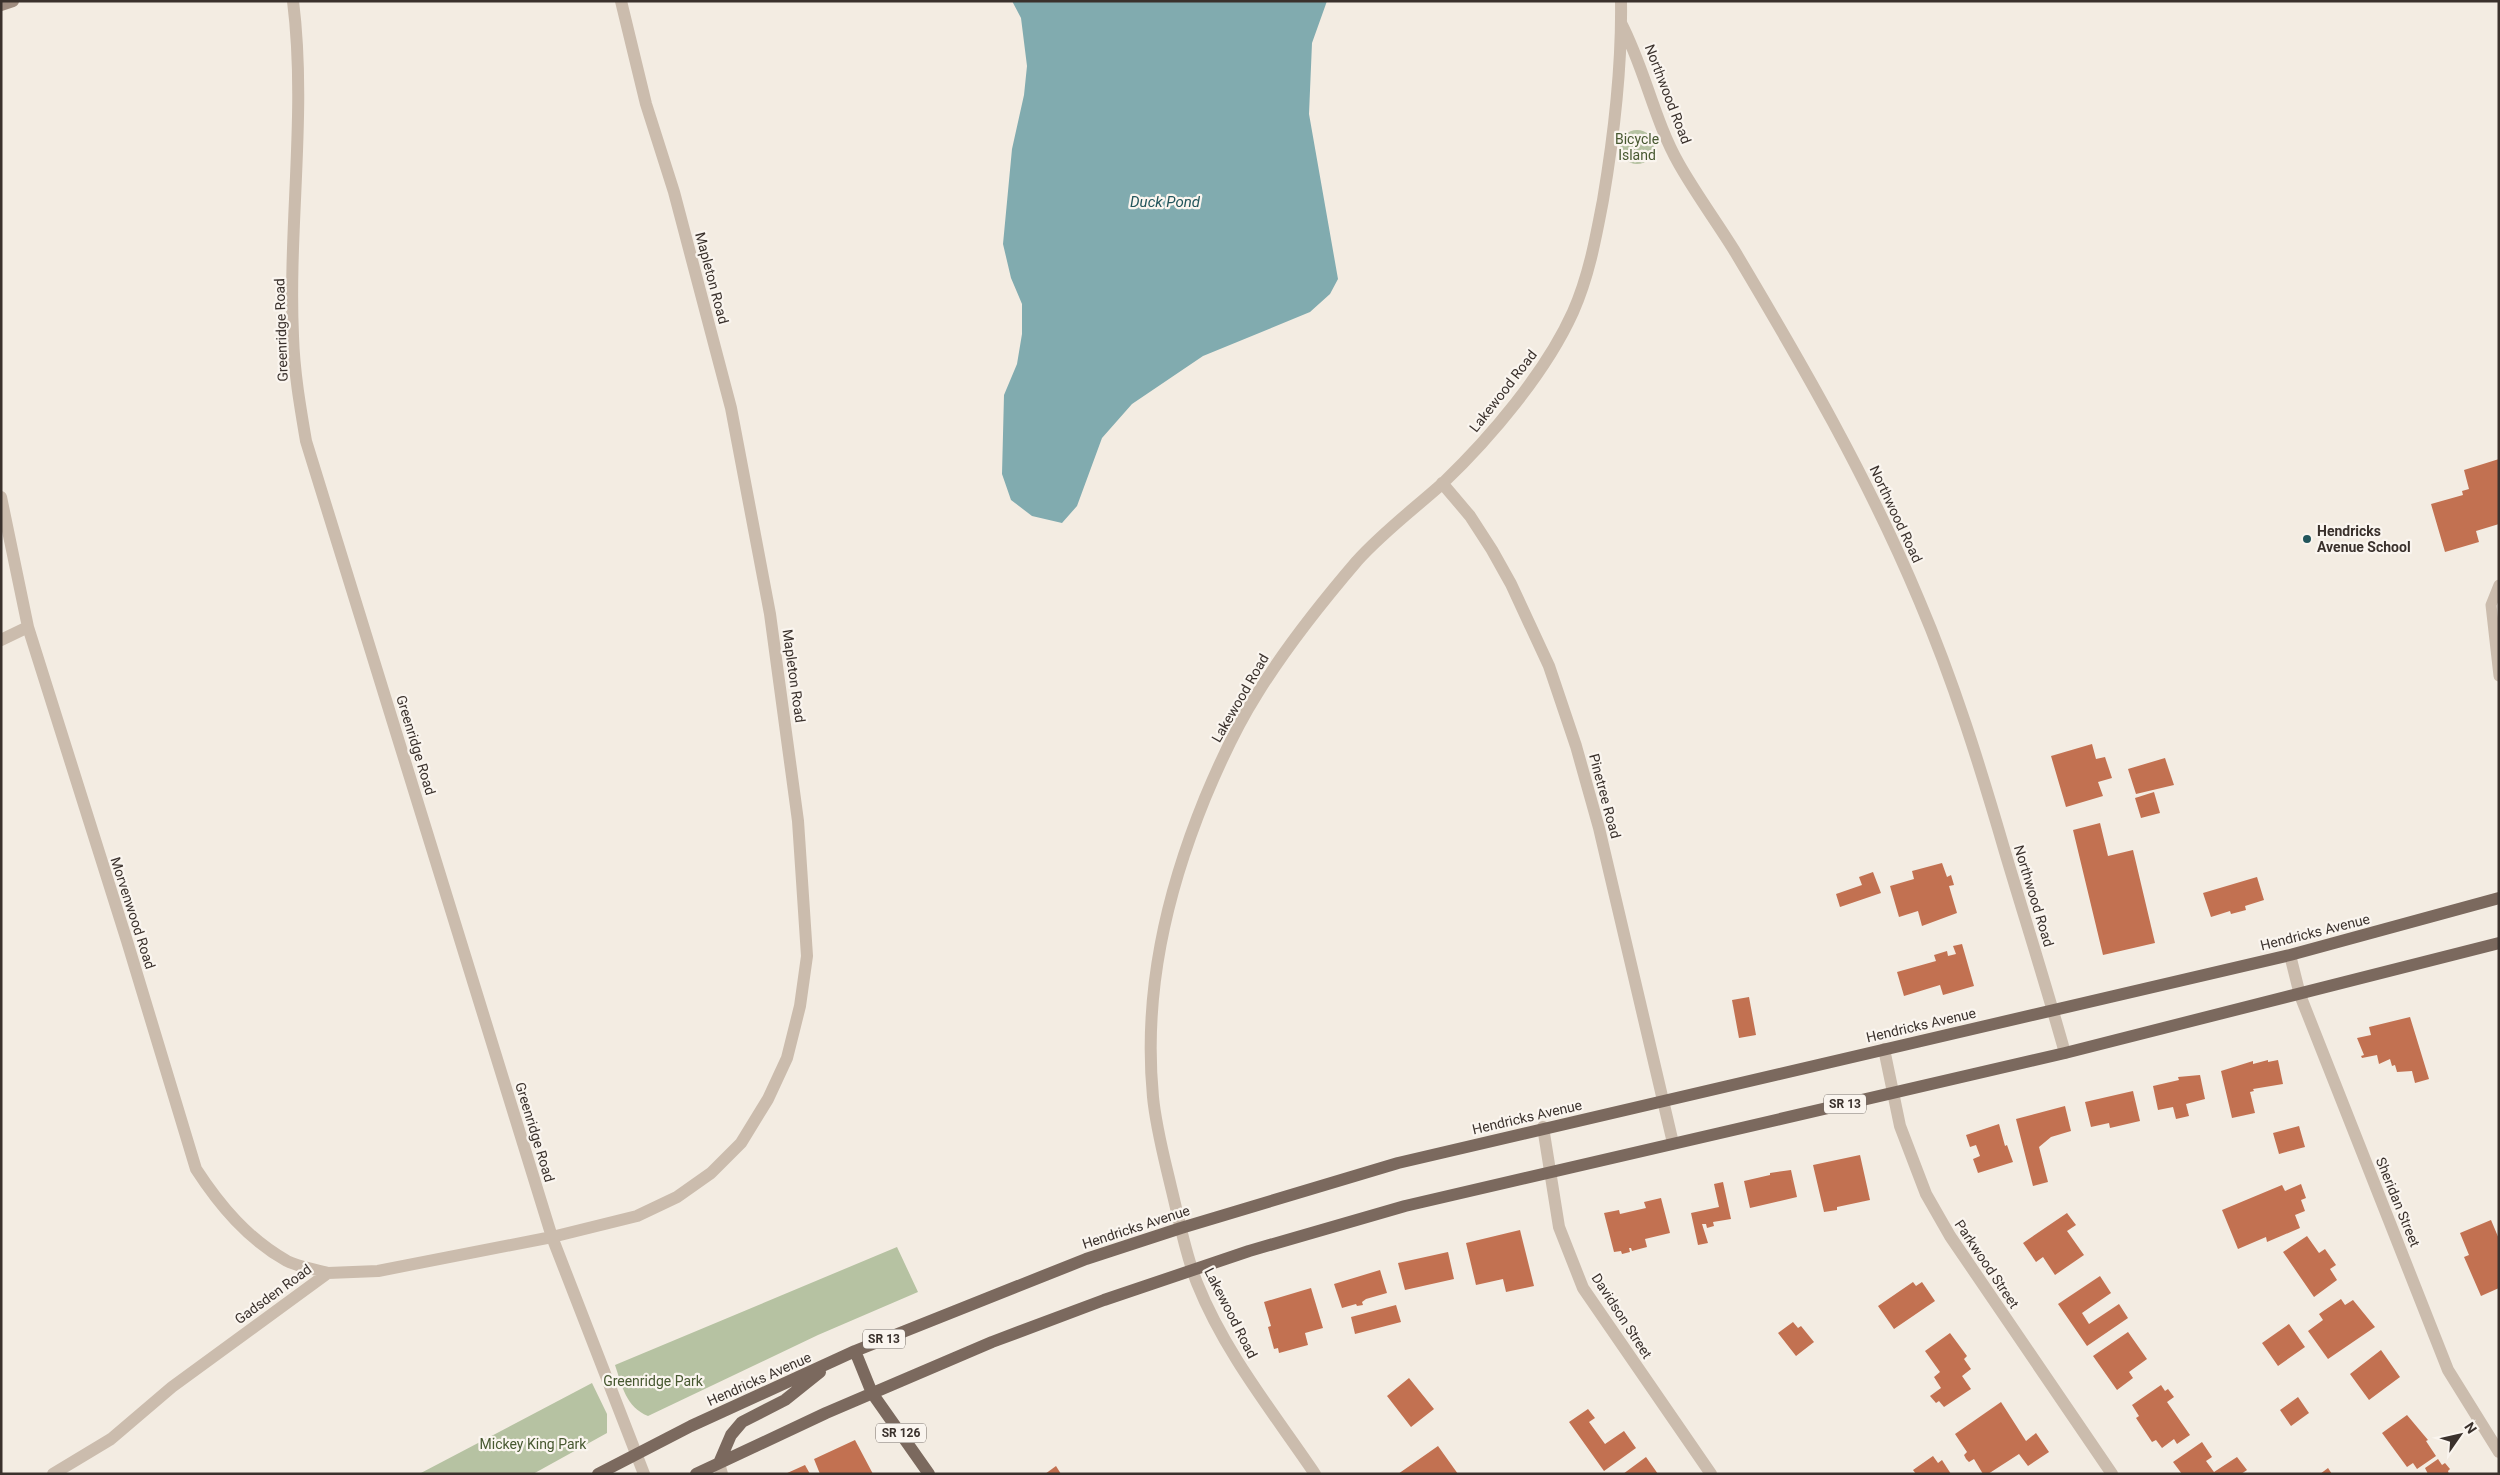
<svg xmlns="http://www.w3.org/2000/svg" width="2500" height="1475" font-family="Roboto,sans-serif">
<rect width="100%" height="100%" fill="#f3ece2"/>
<!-- green -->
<path fill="#b6c2a2" d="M1620 147a17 17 0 1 1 34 0a17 17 0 1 1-34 0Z
M 897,1247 L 918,1292 L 818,1335 L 648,1416 C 626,1407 622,1386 615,1365 Z
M 592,1383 L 607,1414 L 607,1433 L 533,1474 L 419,1474 Z"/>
<!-- water -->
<path fill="#81abaf" d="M 1012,1 L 1327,1 L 1312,43 L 1309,114 L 1338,279 L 1330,294 L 1310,312 L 1203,356 L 1132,404 L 1102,438 L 1077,506 L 1062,523 L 1032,516 L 1011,500 L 1002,474 L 1004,395 L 1017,364 L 1022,334 L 1022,304 L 1011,278 L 1003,244 L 1012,149 L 1024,95 L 1027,66 L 1021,18 Z"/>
<!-- building -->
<path fill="#c27151" d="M 2499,459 L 2499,524 L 2476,531 L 2479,542 L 2445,552 L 2431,504 L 2463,495 L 2462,491 L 2469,489 L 2464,470 Z
M 2092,744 L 2096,759 L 2105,757 L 2112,778 L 2098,782 L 2103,796 L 2066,807 L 2051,756 Z
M 2165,758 L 2174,785 L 2136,794 L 2128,769 Z
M 2154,792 L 2160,813 L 2141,818 L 2135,798 Z
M 2100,823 L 2108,856 L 2133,850 L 2155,943 L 2103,955 L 2073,830 Z
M 1942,863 L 1947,877 L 1951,875 L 1954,885 L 1949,886 L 1957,913 L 1922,926 L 1918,911 L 1899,917 L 1890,886 L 1914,879 L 1912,871 Z
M 1873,872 L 1881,893 L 1840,907 L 1836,894 L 1862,885 L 1859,877 Z
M 2257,877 L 2264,900 L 2245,906 L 2246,910 L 2231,914 L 2230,911 L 2211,917 L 2203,893 Z
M 1962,944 L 1974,986 L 1943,995 L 1940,985 L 1904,996 L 1897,972 L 1936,961 L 1934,955 L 1947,951 L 1948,956 L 1956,954 L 1953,946 Z
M 1749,997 L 1756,1035 L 1739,1038 L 1732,1000 Z
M 2410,1017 L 2429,1079 L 2415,1083 L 2412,1071 L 2397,1072 L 2395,1065 L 2392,1066 L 2390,1059 L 2379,1064 L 2377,1055 L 2362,1058 L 2361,1056 L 2364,1055 L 2357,1038 L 2371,1035 L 2369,1027 Z
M 2268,1060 L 2268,1062 L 2278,1060 L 2283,1084 L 2253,1089 L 2254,1091 L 2250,1092 L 2255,1113 L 2232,1118 L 2221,1071 L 2253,1061 L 2253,1064 Z
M 2200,1075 L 2205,1099 L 2186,1104 L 2189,1116 L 2176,1119 L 2173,1107 L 2158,1110 L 2153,1086 L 2179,1080 L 2178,1077 Z
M 2133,1091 L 2140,1121 L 2110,1128 L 2109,1123 L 2091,1127 L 2085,1102 Z
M 2065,1106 L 2071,1131 L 2051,1137 L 2039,1147 L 2048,1182 L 2033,1186 L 2016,1119 Z
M 1999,1124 L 2005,1146 L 2007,1145 L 2013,1162 L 1978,1173 L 1973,1159 L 1980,1156 L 1976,1145 L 1970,1147 L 1966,1135 Z
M 2299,1126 L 2305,1147 L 2279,1154 L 2273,1133 Z
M 1860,1155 L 1870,1200 L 1837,1207 L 1837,1210 L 1824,1212 L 1813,1165 Z
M 1791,1170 L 1797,1197 L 1750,1208 L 1744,1181 L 1770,1175 L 1770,1173 Z
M 1723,1182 L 1731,1219 L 1713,1222 L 1714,1226 L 1707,1228 L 1706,1224 L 1702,1224 L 1708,1243 L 1698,1245 L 1691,1213 L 1719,1207 L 1714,1184 Z
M 2301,1184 L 2306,1198 L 2301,1200 L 2305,1211 L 2295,1215 L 2300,1228 L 2267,1242 L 2266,1237 L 2238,1249 L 2222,1210 L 2282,1185 L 2285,1191 Z
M 1661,1198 L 1670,1233 L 1645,1239 L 1647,1247 L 1632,1251 L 1631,1248 L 1629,1248 L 1630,1252 L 1622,1254 L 1621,1251 L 1614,1252 L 1604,1213 L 1619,1210 L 1620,1214 L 1646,1208 L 1644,1202 Z
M 2067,1213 L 2076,1225 L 2067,1231 L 2084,1255 L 2055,1275 L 2043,1257 L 2036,1262 L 2023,1243 Z
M 2491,1220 L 2499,1239 L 2499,1288 L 2481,1296 L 2464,1257 L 2469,1255 L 2460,1233 Z
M 1520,1230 L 1534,1286 L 1506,1292 L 1503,1279 L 1476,1285 L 1466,1243 Z
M 2307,1236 L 2319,1253 L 2325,1249 L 2336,1265 L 2330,1269 L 2337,1280 L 2314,1297 L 2283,1252 Z
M 1448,1252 L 1454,1279 L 1405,1290 L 1398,1263 Z
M 1380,1270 L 1387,1293 L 1366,1299 L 1362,1302 L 1363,1305 L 1357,1306 L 1356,1304 L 1342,1308 L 1334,1284 Z
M 2100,1276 L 2111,1293 L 2082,1313 L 2089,1324 L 2119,1304 L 2128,1318 L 2087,1346 L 2058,1304 Z
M 1913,1282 L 1916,1286 L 1922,1282 L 1935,1301 L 1894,1329 L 1878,1306 Z
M 1311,1288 L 1323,1328 L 1305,1333 L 1308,1345 L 1279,1353 L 1278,1348 L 1274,1349 L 1268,1327 L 1271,1326 L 1264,1302 Z
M 2341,1299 L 2345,1305 L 2353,1300 L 2375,1327 L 2328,1359 L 2308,1331 L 2323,1320 L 2319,1314 Z
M 1396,1305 L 1401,1322 L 1355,1334 L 1351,1317 Z
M 1793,1322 L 1798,1328 L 1801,1326 L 1814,1342 L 1796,1356 L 1778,1333 Z
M 2289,1324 L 2305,1347 L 2278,1366 L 2262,1343 Z
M 2128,1332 L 2147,1359 L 2129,1372 L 2133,1378 L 2117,1390 L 2093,1356 Z
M 1950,1333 L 1967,1356 L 1964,1359 L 1971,1369 L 1962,1376 L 1971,1389 L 1944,1407 L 1939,1401 L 1936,1403 L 1930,1396 L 1941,1388 L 1934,1377 L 1940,1372 L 1925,1351 Z
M 2381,1350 L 2400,1377 L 2369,1400 L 2350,1374 Z
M 1409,1378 L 1434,1409 L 1411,1427 L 1387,1396 Z
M 2161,1385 L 2165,1391 L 2168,1389 L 2174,1397 L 2167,1402 L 2190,1435 L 2177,1444 L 2174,1439 L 2162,1448 L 2156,1440 L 2152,1442 L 2136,1418 L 2139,1416 L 2132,1405 Z
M 2298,1397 L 2309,1413 L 2291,1426 L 2280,1410 Z
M 2001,1402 L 2026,1441 L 2036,1433 L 2049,1452 L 2028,1466 L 2019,1454 L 1988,1474 L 1983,1474 L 1974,1459 L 1969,1462 L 1966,1459 L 1964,1455 L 1967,1452 L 1955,1434 Z
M 1588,1409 L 1595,1418 L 1589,1422 L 1605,1444 L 1624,1431 L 1636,1448 L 1604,1471 L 1569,1422 Z
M 2407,1415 L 2428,1440 L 2426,1441 L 2436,1456 L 2417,1469 L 2413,1463 L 2407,1467 L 2382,1433 Z
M 855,1440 L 873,1474 L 820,1474 L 814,1459 Z
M 2202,1442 L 2212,1457 L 2206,1461 L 2214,1472 L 2237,1457 L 2247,1470 L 2241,1474 L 2182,1474 L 2173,1462 Z
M 1438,1446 L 1458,1474 L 1398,1474 Z
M 1933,1456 L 1938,1463 L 1942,1460 L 1951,1474 L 1916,1474 L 1913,1470 Z
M 1646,1457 L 1658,1474 L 1623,1474 Z
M 2438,1459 L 2442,1465 L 2445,1463 L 2450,1469 L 2448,1471 L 2449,1474 L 2428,1474 L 2425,1468 Z
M 805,1465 L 810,1474 L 785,1474 Z
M 1056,1466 L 1061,1474 L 1045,1474 Z
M 2328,1468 L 2332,1474 L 2320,1474 Z"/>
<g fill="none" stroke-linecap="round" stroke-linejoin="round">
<!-- lane -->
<path stroke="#cbbcad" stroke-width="11" d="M 2499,585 L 2491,605 L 2499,676"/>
<!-- street -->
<path stroke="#cbbcad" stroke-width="12" d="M 293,1 C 307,112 288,225 293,336 C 294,371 300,406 306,441 L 552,1237 L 644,1474
M 1621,23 C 1645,69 1654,120 1679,164 C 1696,194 1716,221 1734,250 C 1802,364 1868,478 1919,600 C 1954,682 1980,766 2005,852 C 2025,919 2046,985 2065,1053
M 1442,483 L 1470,516 L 1492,550 L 1511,584 L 1549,666 L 1576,746 L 1599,828 L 1673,1143
M 1,497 L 28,627 L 127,941 L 196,1169 C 220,1206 248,1239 287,1261 C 299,1267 315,1269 328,1273
M 1,640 L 28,627
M 2290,955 L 2300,995 L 2448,1370 L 2499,1452
M 1884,1049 L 1900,1126 L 1926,1194 L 1950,1236 L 2112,1474
M 1543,1127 L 1559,1227 L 1583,1288 L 1711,1474
M 719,1463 L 722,1474
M 53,1474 L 111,1439 L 172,1387 L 328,1273 L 378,1271 L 552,1237 L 637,1216 L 677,1197 L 711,1173 L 741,1143 L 768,1099 L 787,1058 L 800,1006 L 807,956 L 798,821 L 770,614 L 731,408 L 674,192 L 646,104 L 621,1
M 1315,1474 C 1273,1412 1225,1353 1197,1283 C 1185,1253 1179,1219 1171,1187 C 1164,1157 1156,1128 1153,1097 C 1143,993 1166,894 1205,798 C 1220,762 1236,727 1257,694 C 1286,647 1321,603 1357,561 C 1383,532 1414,509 1443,483 C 1491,437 1546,372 1573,312 C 1589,276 1596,237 1603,200 C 1614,135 1622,67 1621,1"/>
<!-- secondary -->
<path stroke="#9f8c7f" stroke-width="12" d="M 1,5 L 13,1"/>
<!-- primary -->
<path stroke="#7b695e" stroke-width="12" d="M 855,1351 L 872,1393 L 929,1474
M 719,1463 L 731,1435 L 742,1422 L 785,1400 L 820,1372
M 598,1474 L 691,1426 L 855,1351 L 1086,1259 L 1181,1228 L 1398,1163 L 2290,955 L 2499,898
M 696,1474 L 826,1413 L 992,1342 L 1104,1300 L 1249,1251 L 1405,1206 L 2065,1053 L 2499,943"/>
</g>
<!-- markers -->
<circle fill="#22555b" stroke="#faf5ef" stroke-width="2" cx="2307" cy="539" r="5"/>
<g text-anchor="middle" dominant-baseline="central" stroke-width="4.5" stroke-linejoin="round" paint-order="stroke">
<!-- shield labels -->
<g fill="#faf5ef" stroke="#746c66" stroke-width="1">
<rect x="1824" y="1094.5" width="42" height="19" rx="4"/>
<rect x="863" y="1329.5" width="42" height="19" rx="4"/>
<rect x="876" y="1423.5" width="50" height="19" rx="4"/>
</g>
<g font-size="12" font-weight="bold" fill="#3a312c">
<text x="1845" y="1104">SR 13</text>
<text x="884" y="1339">SR 13</text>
<text x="901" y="1433">SR 126</text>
</g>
<!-- street labels -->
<g font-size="14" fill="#3a312c" stroke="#faf5ef">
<text transform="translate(1668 94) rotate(69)">Northwood Road</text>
<text transform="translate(712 278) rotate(75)">Mapleton Road</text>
<text transform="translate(281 330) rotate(-92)">Greenridge Road</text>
<text transform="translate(1503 391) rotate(-52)">Lakewood Road</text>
<text transform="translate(1896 514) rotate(65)">Northwood Road</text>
<text transform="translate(794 676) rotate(82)">Mapleton Road</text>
<text transform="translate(1240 698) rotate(-60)">Lakewood Road</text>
<text transform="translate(416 745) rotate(73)">Greenridge Road</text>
<text transform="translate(1605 796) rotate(75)">Pinetree Road</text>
<text transform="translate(2034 896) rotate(73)">Northwood Road</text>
<text transform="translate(133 913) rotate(72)">Morvenwood Road</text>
<text transform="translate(2315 932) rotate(-14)">Hendricks Avenue</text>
<text transform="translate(1921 1025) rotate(-13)">Hendricks Avenue</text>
<text transform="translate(1527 1117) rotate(-13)">Hendricks Avenue</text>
<text transform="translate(535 1132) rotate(73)">Greenridge Road</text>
<text transform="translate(2398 1202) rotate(68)">Sheridan Street</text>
<text transform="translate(1136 1227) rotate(-18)">Hendricks Avenue</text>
<text transform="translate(1987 1264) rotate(56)">Parkwood Street</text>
<text transform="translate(273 1294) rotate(-36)">Gadsden Road</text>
<text transform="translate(1231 1313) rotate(63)">Lakewood Road</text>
<text transform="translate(1622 1316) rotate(57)">Davidson Street</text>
<text transform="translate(759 1379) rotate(-24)">Hendricks Avenue</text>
</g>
<!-- park labels -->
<g font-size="14" fill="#475830" stroke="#faf5ef">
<text x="1637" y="139">Bicycle<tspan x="1637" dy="16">Island</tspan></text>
<text x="653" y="1381">Greenridge Park</text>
<text x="533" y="1444">Mickey King Park</text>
</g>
<!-- poi labels -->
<g font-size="14" font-weight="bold" fill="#3a312c" stroke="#faf5ef" text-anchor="start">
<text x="2317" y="531">Hendricks<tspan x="2317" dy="16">Avenue School</tspan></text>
</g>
<!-- water labels -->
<g font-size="15" font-style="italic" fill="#22555b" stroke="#faf5ef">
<text x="1165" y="202">Duck Pond</text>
</g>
</g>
<!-- border -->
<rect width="2500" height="1475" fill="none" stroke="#3a312c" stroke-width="5"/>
<!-- north arrow -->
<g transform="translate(2460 1435) rotate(56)" stroke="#faf5ef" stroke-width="4" paint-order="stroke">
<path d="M0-4L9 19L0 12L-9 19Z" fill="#3a312c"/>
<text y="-8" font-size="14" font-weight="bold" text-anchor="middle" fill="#3a312c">N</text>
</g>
</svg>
